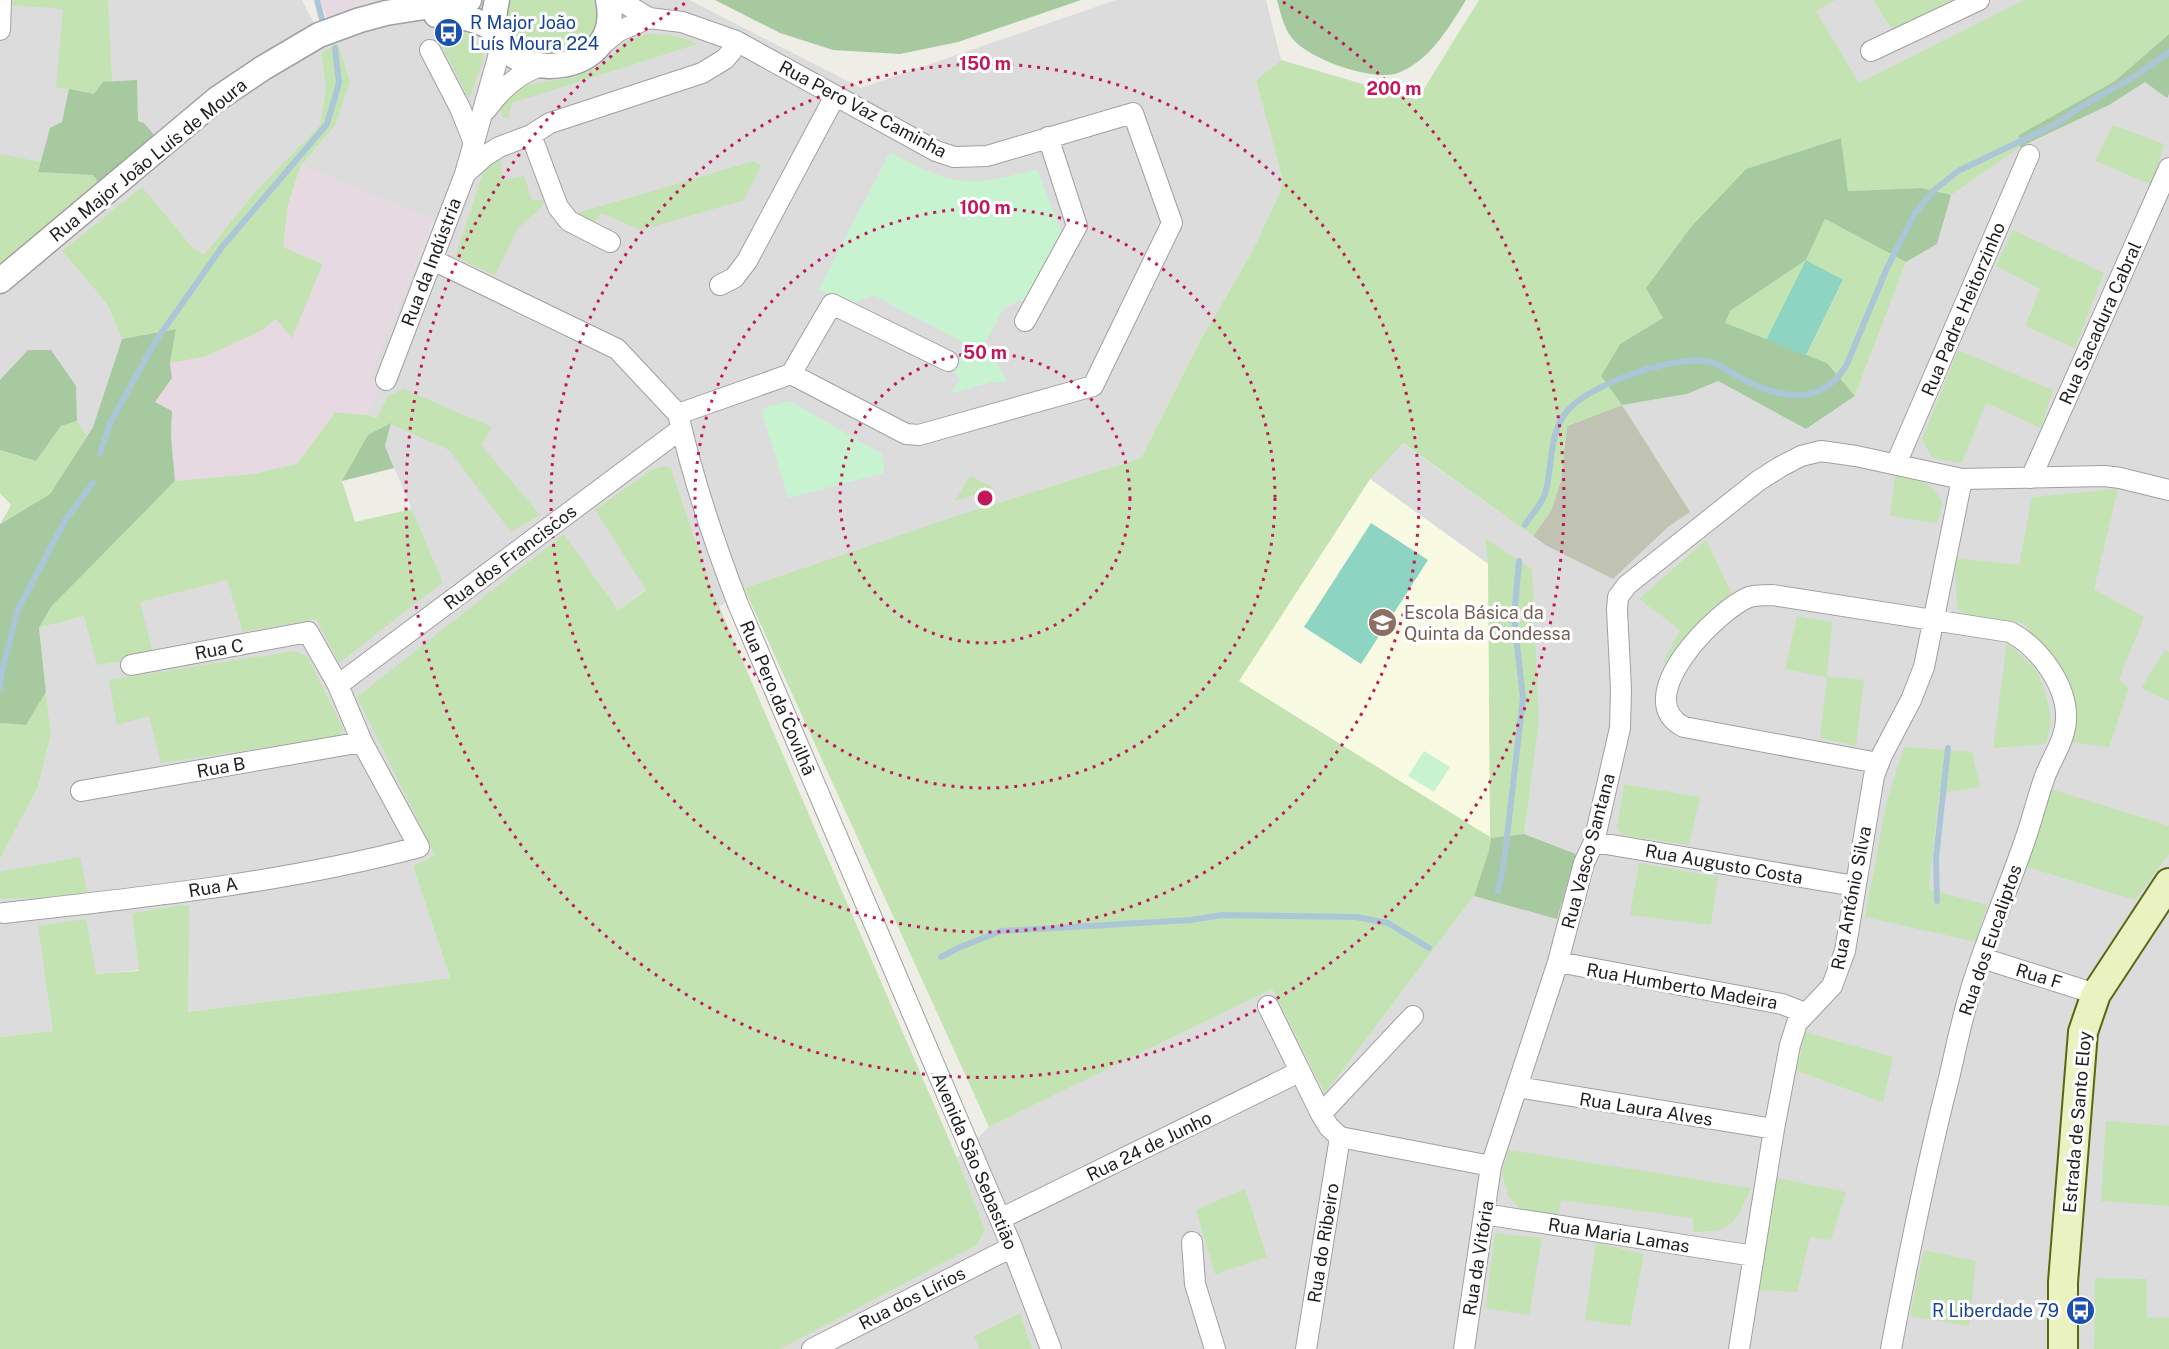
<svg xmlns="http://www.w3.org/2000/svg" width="2169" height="1349" font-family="'Public Sans',sans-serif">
<rect width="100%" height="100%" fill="#eeede6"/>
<!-- residential -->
<path fill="#dddcdc" d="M 0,0 L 302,0 L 316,27 L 346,11 L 377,0 L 689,0 L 861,88 L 1116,0 L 1266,0 L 1281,60 L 1256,80 L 1282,177 L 1281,190 L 1252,252 L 1200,341 L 1141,458 L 950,518 L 744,588 L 719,607 L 712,590 L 595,510 L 646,589 L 618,610 L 564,535 L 435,856 L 413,866 L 450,978 L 188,1012 L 188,904 L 132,913 L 139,970 L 96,974 L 53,1031 L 0,1037 L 0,859 L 38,787 L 51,734 L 39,628 L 84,616 L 154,655 L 139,602 L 227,579 L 443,582 L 385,446 L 391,424 L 366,415 L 380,388 L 369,377 L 434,221 L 301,165 L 335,126 L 350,82 L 338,43 L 321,53 L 326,88 L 320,125 L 255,192 L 204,256 L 191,246 L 62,251 L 107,304 L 122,339 L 93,427 L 87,436 L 77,421 L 76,386 L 0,380 Z
M 1836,0 L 1873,0 L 1895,33 L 1955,0 L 2169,0 L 2169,1349 L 781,1349 L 977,1245 L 985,1230 L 957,1158 L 989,1127 L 1272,989 L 1325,1092 L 1474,896 L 1557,918 L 1576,854 L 1524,834 L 1539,724 L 1486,538 L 1488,564 L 1370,479 L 1402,443 L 1547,546 L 1613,579 L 1668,527 L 1689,512 L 1622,405 L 1687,394 L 1718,381 L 1806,429 L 1855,396 L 1906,262 L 1937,244 L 1921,188 L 1815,11 Z"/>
<!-- industrial -->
<path fill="#e7d9e2" d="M 320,0 L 377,0 L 346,11 L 328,21 Z
M 301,165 L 434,220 L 369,377 L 380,388 L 366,415 L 335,412 L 297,464 L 252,474 L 175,481 L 171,436 L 172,411 L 155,402 L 172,378 L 170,363 L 205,357 L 263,330 L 276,319 L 292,337 L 323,264 L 283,247 L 288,205 Z"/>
<!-- education -->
<path fill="#f8fbe2" d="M 1370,479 L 1488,564 L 1491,838 L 1239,681 Z"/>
<!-- construction -->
<path fill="#c0c2b2" d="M 1622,405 L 1690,512 L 1668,527 L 1613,579 L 1547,546 L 1533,536 L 1551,511 L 1561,480 L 1567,426 Z"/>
<!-- grass -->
<path fill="#c3e3b2" d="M 14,0 L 108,0 L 112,81 L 102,83 L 94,95 L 56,87 L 63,9 L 13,5 Z
M 511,0 L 593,0 C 621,74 476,66 511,0 Z
M 1479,0 L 1836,0 L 1816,11 L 1859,83 L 2024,0 L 2169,0 L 2169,34 L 2115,81 L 2019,135 L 2020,147 L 1951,195 L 1921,188 L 1848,191 L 1841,138 L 1746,169 L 1690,228 L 1646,288 L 1664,318 L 1620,344 L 1601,376 L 1622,405 L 1567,426 L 1561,480 L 1551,511 L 1533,536 L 1403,443 L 1370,479 L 1239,681 L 1490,837 L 1488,564 L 1485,538 L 1532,569 L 1539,724 L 1524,834 L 1491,838 L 1489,850 L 1474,896 L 1325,1093 L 1272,989 L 989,1127 L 744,588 L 950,518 L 1141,458 L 1200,341 L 1252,252 L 1281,190 L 1282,177 L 1256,80 L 1281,60 L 1417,100 Z
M 1873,0 L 1955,0 L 1895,34 Z
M 452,29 L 467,33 L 482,47 L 483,62 L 469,99 L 434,31 Z
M 647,34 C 666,34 680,35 697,44 L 512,103 L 508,119 L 503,117 L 500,109 L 510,93 L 522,86 L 575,77 L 596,68 L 610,58 L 626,41 Z
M 338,43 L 350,82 L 335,126 L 301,165 L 288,205 L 283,247 L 323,264 L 292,338 L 276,319 L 263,330 L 205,357 L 170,363 L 176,329 L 122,339 L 107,304 L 62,251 L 142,187 L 191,246 L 204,255 L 255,192 L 320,125 L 326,88 L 321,53 Z
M 2113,125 L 2164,144 L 2153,185 L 2095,161 Z
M 0,154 L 40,162 L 38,172 L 93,175 L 100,184 L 0,265 Z
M 500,158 L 503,180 L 524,176 L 532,200 L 544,200 L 543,206 L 518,228 L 495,275 L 456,258 L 456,254 L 484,171 Z
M 754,161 L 761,166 L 744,200 L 641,230 L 602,213 L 590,225 L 574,214 Z
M 1825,219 L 1906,262 L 1855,396 L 1827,363 L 1806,355 L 1843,281 L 1806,260 L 1766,340 L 1724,323 L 1730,311 L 1806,260 Z
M 2013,230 L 2104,273 L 2075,348 L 2025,326 L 2040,289 L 1996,266 Z
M 1958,350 L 2053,390 L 2041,428 L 1986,403 L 1962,463 L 1932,458 L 1922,439 Z
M 403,389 L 492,427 L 481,445 L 540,515 L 511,532 L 449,450 L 391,424 L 342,481 L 355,522 L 412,509 L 443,582 L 339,663 L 316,619 L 243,632 L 227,580 L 140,602 L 154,656 L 97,665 L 84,616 L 39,628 L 51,607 L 175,481 L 252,474 L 297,464 L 335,412 L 366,415 L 377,418 L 388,396 Z
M 77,421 L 87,436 L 50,494 L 1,523 L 11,505 L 0,493 L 0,450 L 36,461 L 61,426 Z
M 666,466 L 671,469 L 712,590 L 957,1158 L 985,1230 L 977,1245 L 781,1349 L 0,1349 L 0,1037 L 53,1031 L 38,926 L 86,919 L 96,974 L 139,971 L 132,913 L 189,904 L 188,1012 L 450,978 L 413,866 L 435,855 L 357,697 L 564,534 L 618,610 L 646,590 L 595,510 L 653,469 Z
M 970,476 L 995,488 L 955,501 Z
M 1895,476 C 1921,481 1930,479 1943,504 L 1937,523 L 1890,516 Z
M 2118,489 L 2094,589 L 2144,617 L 2119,679 L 2129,688 L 2109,747 L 2070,742 L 2054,659 L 2023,623 L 1964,614 L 1957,608 L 1955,558 L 2019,565 L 2032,497 Z
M 1706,540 L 1732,594 L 1662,665 L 1680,630 L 1639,599 Z
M 1797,616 L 1832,622 L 1827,676 L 1864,680 L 1856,746 L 1820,738 L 1827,677 L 1785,669 Z
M 2007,642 L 2036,670 L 2043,685 L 2049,708 L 2051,724 L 2046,744 L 1993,748 Z
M 2165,650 L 2169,652 L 2169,701 L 2141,688 Z
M 295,651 L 307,656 L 343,728 L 340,736 L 161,763 L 149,716 L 117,725 L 109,680 Z
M 46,692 L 51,734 L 38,787 L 0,859 L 0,723 L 26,725 Z
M 1904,747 L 1972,752 L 1980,787 L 1939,793 L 1929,889 L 1987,905 L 1976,942 L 1865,917 L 1887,800 Z
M 1624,784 L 1700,797 L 1689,845 L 1622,835 L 1617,828 Z
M 2051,789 L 2169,826 L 2169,854 L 2135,900 L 2024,866 Z
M 80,857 L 88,896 L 0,899 L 0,872 Z
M 1639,863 L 1718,877 L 1711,925 L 1630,915 Z
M 1805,1032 L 1893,1057 L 1883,1102 L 1797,1071 Z
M 2106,1121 L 2169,1126 L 2169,1206 L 2101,1201 Z
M 1509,1150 L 1751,1188 C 1734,1224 1735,1231 1693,1232 L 1693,1218 L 1561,1200 L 1558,1216 L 1520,1208 L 1508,1196 L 1502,1171 Z
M 1776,1178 L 1846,1192 L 1831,1240 L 1810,1237 L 1797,1292 L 1759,1290 Z
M 1245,1189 L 1267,1257 L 1215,1274 L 1196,1210 Z
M 1495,1233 L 1542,1238 L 1529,1315 L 1486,1308 Z
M 1596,1243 L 1644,1254 L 1630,1326 L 1585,1320 Z
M 1924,1250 L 1976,1261 L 1969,1326 L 1910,1316 Z
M 2095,1278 L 2147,1279 L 2147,1317 L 2169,1318 L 2169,1349 L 2094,1349 Z
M 1020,1313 L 1032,1349 L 980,1349 L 974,1336 Z"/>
<!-- forest -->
<path fill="#a6c99f" d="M 715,0 L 1081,0 L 958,42 L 900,54 L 833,50 L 780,33 Z
M 1277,0 L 1466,0 C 1449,27 1430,61 1398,73 C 1373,82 1308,59 1292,38 C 1283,27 1281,13 1277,0 Z
M 2169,34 L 2169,94 L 2167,98 L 2145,82 L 2109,105 L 2020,147 L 2019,135 L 2115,81 Z
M 137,80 L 138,121 L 144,123 L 155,136 L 100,184 L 93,175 L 38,172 L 50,128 L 62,122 L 69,89 L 94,94 L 103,82 Z
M 1841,138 L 1848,191 L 1921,188 L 1951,195 L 1937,244 L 1906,262 L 1825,219 L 1806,260 L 1730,311 L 1725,323 L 1827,363 L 1855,396 L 1806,429 L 1718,381 L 1687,394 L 1622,405 L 1601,376 L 1620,344 L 1663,318 L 1646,288 L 1690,228 L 1746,169 Z
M 176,329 L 170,363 L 172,378 L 155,402 L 172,411 L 171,436 L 175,481 L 51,607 L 39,628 L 46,692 L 26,725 L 0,723 L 0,524 L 50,494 L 93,427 L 122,339 Z
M 28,350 L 51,350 L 76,386 L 77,421 L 61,426 L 36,461 L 0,450 L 0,380 Z
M 391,423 L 385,446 L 394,468 L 342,481 L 368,435 Z
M 1524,834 L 1576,854 L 1557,919 L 1474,896 L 1489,850 L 1491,838 Z"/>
<!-- park -->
<path fill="#c8f3d1" d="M 890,152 C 920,168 948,184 982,181 C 1001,180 1020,173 1037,169 L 1061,231 L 1028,297 L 1003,309 L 986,342 L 1007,382 L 991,382 L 950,394 L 960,380 L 954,371 L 966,344 L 873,295 L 850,305 L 819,289 Z
M 790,401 L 882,454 L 884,473 L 788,498 L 761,409 Z
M 1424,751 L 1450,767 L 1434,792 L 1408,776 Z"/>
<!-- pitch -->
<path fill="#8dd4c2" d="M 1806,260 L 1843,280 L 1806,355 L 1766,340 Z
M 1371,523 L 1428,560 L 1361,664 L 1304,627 Z"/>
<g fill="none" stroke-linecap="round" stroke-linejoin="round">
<!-- stream -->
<path stroke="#abc7d7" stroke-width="6" d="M 317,0 L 322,19
M 100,453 L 110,423 L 155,342 L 222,247 L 327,124 L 339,83 L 335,48
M 1525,525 C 1531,515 1541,505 1545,494 C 1553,467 1548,434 1567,411 C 1590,384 1672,356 1706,361 C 1722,364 1733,375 1747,381 C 1784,400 1824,405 1847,364 L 1887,268 L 1915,213 L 1933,191 L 1958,171 L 2054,125 L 2082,106 L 2137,75 L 2169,52
M 0,688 L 2,671 L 18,609 L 66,519 L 93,483
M 1498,891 L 1504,863 L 1523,698 L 1514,618 L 1519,561
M 1937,901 L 1936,858 L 1948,748
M 941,957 L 958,948 L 1001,931 L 1191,920 L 1222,915 L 1356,917 L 1388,923 L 1429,948"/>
<defs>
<path id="minor" d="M 619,0 L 649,18
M 0,30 L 1,0
M 430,50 L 460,108 L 474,143
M 1871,51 L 1979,0
M 486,110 C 501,89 519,72 544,65
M 531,135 L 558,207 L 569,221 L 610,242
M 467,172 L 485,156 L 499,147 L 531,135 L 550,123 L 702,73 L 725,59 L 731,52 L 736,41
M 433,260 L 617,349 L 678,414 L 791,374 L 906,434 L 919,435 L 1093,386 L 1172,223 L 1133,113 L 987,156 L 954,157 L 936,151 L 736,41 L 682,22 L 649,18 L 619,31 L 599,47
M 720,285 L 734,278 L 747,261 L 835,96
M 1025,321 L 1077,226 L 1048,137
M 791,374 L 832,304 L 948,361
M 386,380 L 465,174 L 497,61 L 500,48 L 499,39
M 678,414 C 693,479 714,542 738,604 L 1012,1247 L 1051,1349
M 1896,464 L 2029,155
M 2031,478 L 2169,168
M 338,685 L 681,429
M 1878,763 L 1684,727 C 1628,699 1717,610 1749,597 C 1757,595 1764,595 1772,595 L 2010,632 C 2039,647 2068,686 2066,720 C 2065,741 2051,759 2044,779 C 2037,799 2032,820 2025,840 C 2008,890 1986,939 1971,989 C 1962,1018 1956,1048 1949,1078 C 1926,1168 1908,1258 1891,1349
M 81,791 L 362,742
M 1594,842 L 1855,886
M 4,913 C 144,897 284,883 419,847 L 362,742 L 338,685 L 308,632 L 131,665
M 1982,958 L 2096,994
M 1558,962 L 1782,1004 L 1805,1013
M 1268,1006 L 1321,1114 L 1329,1127 L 1340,1137 L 1491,1166
M 1517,1087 L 1774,1129
M 1321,1114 L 1413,1016
M 1484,1214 L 1754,1256
M 1000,1219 L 1299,1072
M 1192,1242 L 1195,1284 L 1215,1349
M 812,1349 L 1012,1247
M 1306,1349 L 1340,1137
M 1464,1349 L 1491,1166 L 1558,962 L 1584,863 L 1594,842 L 1620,728 L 1621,689 L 1617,610 L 1618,597 L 1627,585 L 1758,481 L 1780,467 L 1801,456 L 1821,451 L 1856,456 L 1962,479 L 2105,476 L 2120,478 L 2169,490
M 1739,1349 L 1774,1129 L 1790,1045 L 1797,1023 L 1832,986 L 1845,951 L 1874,776 L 1882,755 L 1911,700 L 1924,667 L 1962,479"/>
<path id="tertiary" d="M 497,0 C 495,9 493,18 495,28 C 504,85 625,79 608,0
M 436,15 C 458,16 476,18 495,30
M 0,281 L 217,99 L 263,68 L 319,35 L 360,20 L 386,13 L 469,0"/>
<path id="secondary" d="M 2063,1349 L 2063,1282 L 2083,1032 L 2096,994 L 2169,883"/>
</defs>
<!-- minor casing -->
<use href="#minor" stroke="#a0a0a0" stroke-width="22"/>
<!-- tertiary casing -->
<use href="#tertiary" stroke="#a0a0a0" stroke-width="27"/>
<!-- secondary casing -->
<use href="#secondary" stroke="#546a11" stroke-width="32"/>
<!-- minor -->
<use href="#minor" stroke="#fff" stroke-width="20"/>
<!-- tertiary -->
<use href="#tertiary" stroke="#fff" stroke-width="24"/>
<!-- secondary -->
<use href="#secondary" stroke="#e9f2c0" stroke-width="28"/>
</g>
<!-- distance rings -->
<g fill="none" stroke="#c2185b" stroke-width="3" stroke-dasharray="3 6">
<circle cx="985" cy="498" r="145"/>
<circle cx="985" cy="498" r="290"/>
<circle cx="985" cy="498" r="434"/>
<path d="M1283 2A579 579 0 1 1 687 2"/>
</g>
<!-- icons -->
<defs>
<symbol id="bus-disc" viewBox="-11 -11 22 22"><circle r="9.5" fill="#1a4fb4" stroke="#fff"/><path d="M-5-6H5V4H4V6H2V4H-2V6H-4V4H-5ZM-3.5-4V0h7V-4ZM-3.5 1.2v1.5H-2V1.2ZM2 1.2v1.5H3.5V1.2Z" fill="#fff"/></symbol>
<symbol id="school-disc" viewBox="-11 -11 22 22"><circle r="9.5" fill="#8d6e63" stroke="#fff"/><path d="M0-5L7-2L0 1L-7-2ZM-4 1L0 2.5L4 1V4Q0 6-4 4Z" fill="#fff"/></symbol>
</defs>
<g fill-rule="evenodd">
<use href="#bus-disc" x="432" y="16" width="33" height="33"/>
<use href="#school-disc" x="1366" y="606" width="33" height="33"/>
<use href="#bus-disc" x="2064" y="1294" width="33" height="33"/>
</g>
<g text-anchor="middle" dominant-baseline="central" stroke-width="6" stroke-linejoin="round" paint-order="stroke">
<!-- transit labels -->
<g font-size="18" fill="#164399" stroke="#fff" text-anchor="start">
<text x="470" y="22">R Major João<tspan x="470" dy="21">Luís Moura 224</tspan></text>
<text x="2059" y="1310" text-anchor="end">R Liberdade 79</text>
</g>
<!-- street labels -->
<g font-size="18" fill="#1f1f1f" stroke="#fff">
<text transform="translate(863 109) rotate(28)">Rua Pero Vaz Caminha</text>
<text transform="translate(148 160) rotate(-39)">Rua Major João Luís de Moura</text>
<text transform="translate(431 262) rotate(-69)">Rua da Indústria</text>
<text transform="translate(1963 309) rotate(-67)">Rua Padre Heitorzinho</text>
<text transform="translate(2100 323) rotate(-66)">Rua Sacadura Cabral</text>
<text transform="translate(510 557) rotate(-37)">Rua dos Franciscos</text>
<text transform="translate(219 649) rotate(-10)">Rua C</text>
<text transform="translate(778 698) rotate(67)">Rua Pero da Covilhã</text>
<text transform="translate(221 767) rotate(-10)">Rua B</text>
<text transform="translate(1588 851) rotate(-75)">Rua Vasco Santana</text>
<text transform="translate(1724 864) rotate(10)">Rua Augusto Costa</text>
<text transform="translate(213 887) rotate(-9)">Rua A</text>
<text transform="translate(1851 898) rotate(-79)">Rua António Silva</text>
<text transform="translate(1990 940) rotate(-71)">Rua dos Eucaliptos</text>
<text transform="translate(2039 976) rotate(17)">Rua F</text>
<text transform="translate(1682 986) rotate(10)">Rua Humberto Madeira</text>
<text transform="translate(1646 1109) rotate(9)">Rua Laura Alves</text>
<text transform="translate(2077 1122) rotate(-85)">Estrada de Santo Eloy</text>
<text transform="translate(1149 1146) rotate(-26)">Rua 24 de Junho</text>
<text transform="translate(975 1161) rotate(67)">Avenida São Sebastião</text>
<text transform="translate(1619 1235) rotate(9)">Rua Maria Lamas</text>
<text transform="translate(1323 1243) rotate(-81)">Rua do Ribeiro</text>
<text transform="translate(1478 1258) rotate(-81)">Rua da Vitória</text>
<text transform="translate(912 1298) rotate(-27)">Rua dos Lírios</text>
</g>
<!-- education labels -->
<g font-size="18" fill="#785e54" stroke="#fff" text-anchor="start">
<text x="1404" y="612">Escola Básica da<tspan x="1404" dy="21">Quinta da Condessa</tspan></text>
</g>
</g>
<circle cx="985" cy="498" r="9" fill="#c2185b" stroke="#fff" stroke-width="3"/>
<g font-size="18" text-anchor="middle" font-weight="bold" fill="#c2185b" stroke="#fff" stroke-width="6" stroke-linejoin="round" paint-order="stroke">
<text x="985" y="70">150 m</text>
<text x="1394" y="95">200 m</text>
<text x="985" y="214">100 m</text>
<text x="985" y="359">50 m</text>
</g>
</svg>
